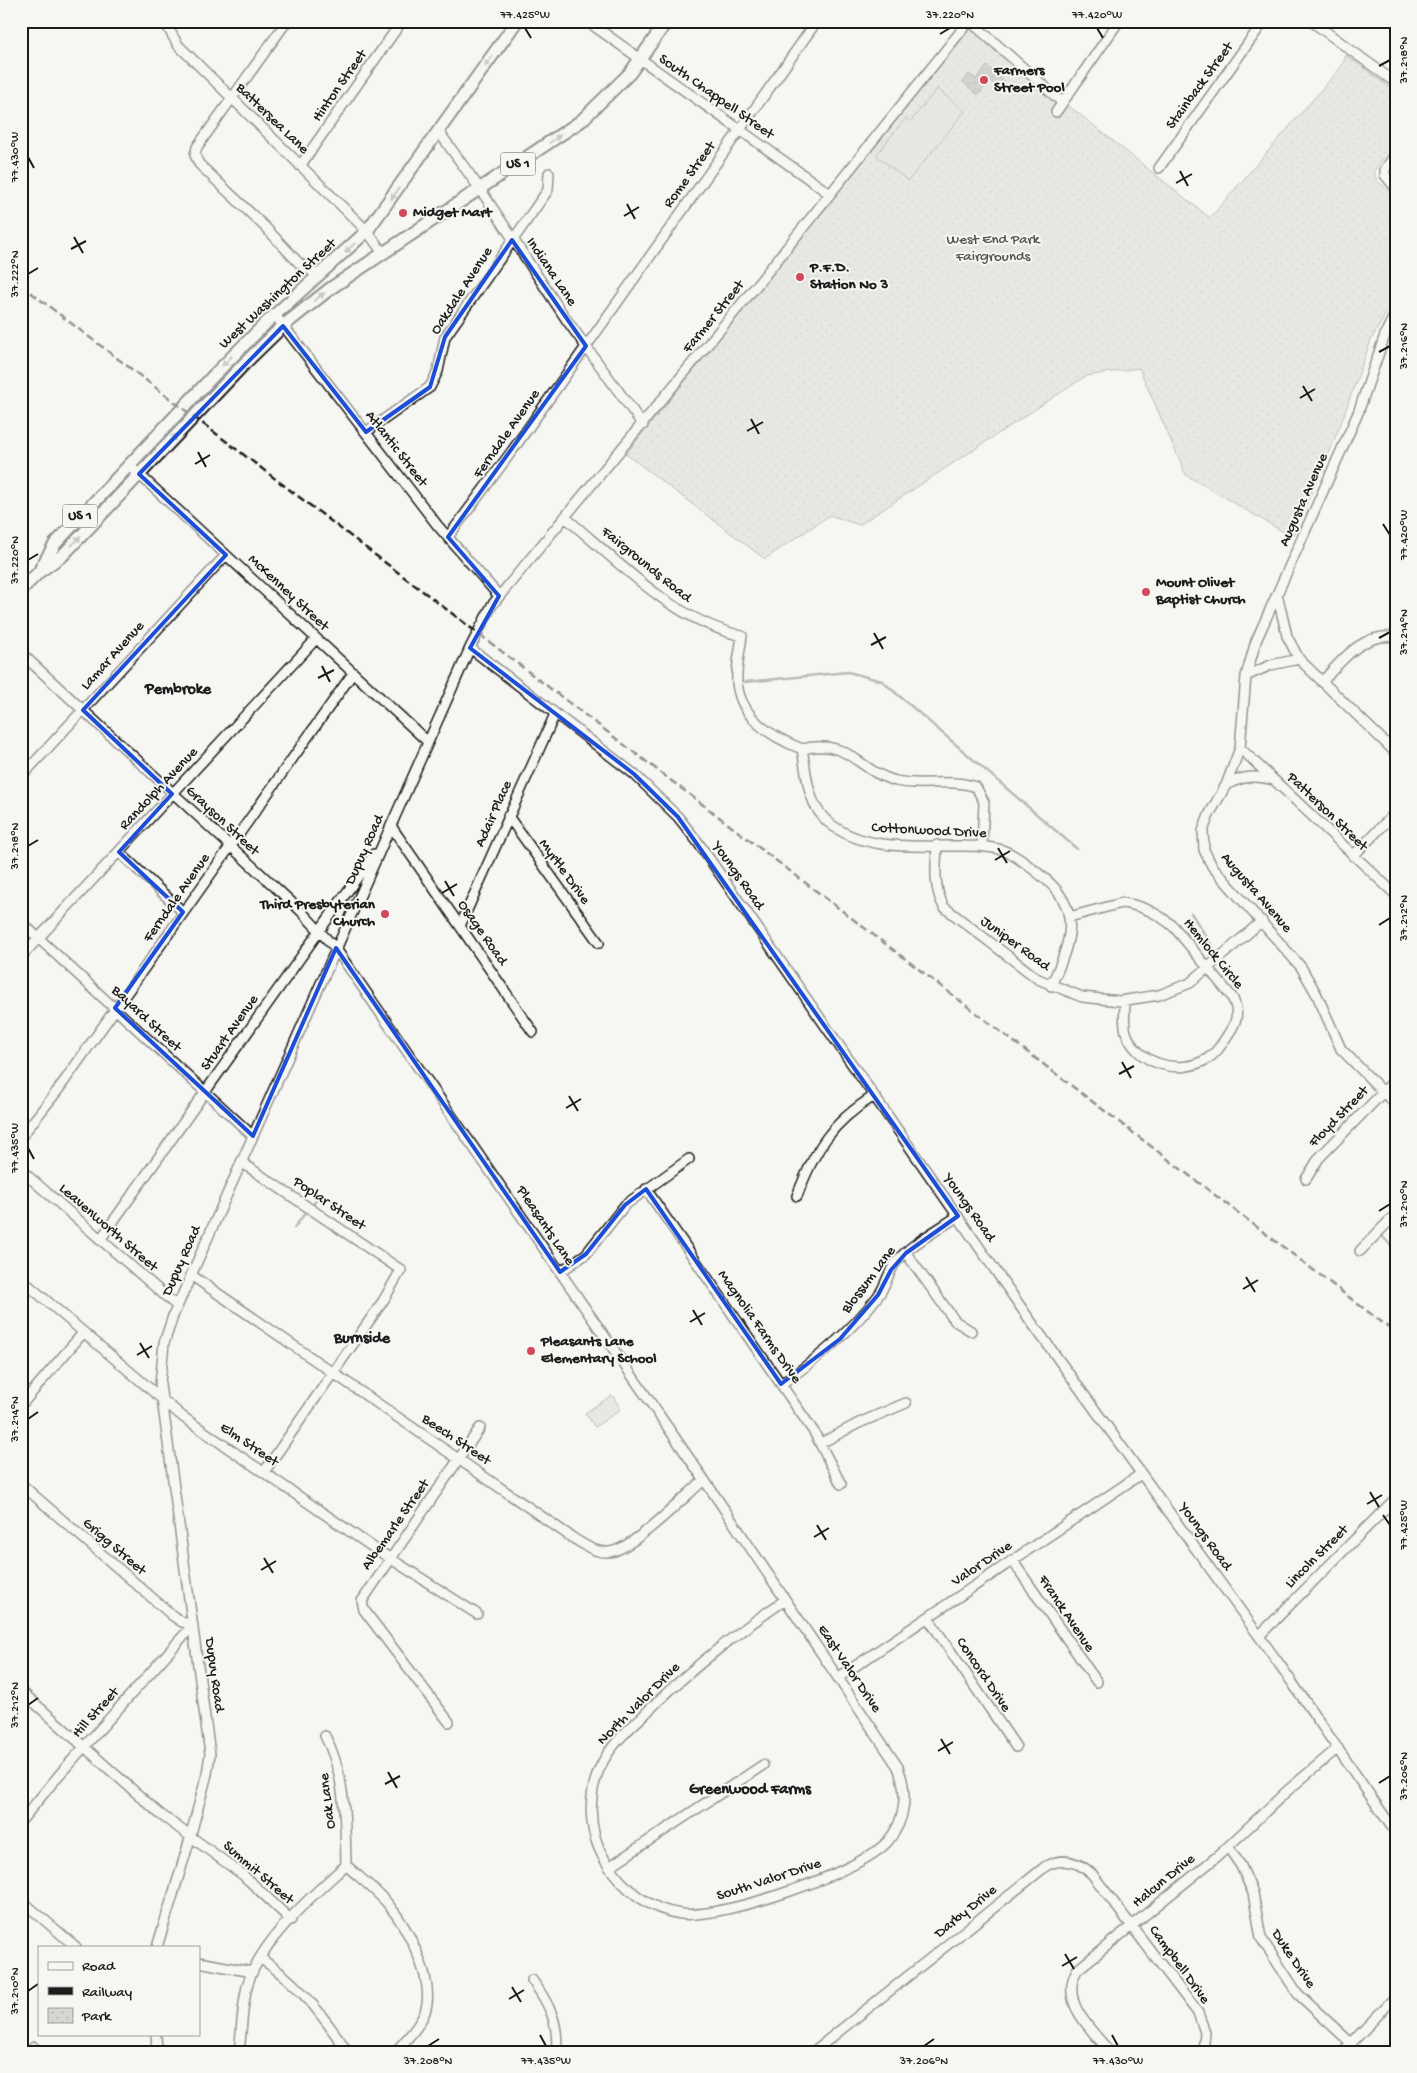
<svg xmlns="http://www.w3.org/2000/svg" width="1417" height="2073" font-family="'Gochi Hand',sans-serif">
<defs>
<pattern id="park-dots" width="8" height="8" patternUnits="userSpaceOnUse" patternTransform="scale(1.25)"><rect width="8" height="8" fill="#d6d6d2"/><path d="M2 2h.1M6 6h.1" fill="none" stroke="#b7b7b4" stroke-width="1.8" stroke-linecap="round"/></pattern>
<pattern id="water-rules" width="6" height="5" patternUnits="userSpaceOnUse" patternTransform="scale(1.25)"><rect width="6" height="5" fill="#acaca9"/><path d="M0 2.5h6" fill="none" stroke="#939391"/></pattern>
</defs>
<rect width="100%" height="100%" fill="#f6f6f2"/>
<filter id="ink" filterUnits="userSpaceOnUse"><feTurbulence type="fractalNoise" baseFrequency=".02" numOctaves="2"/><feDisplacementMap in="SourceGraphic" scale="10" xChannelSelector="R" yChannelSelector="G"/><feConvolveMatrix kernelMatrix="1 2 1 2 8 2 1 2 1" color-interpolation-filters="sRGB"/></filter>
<g filter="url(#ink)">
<!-- park -->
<path fill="url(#park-dots)" stroke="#797977" d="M 971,28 L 1210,218 L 1342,66 L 1346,55 L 1396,92 L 1396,141 L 1374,171 L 1377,181 L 1396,196 L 1396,296 L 1371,340 L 1340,426 L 1292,537 L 1186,475 L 1139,368 L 1086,376 L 859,525 L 830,515 L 765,559 L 626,454 Z"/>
<!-- garden -->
<path fill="#d6d6d2" stroke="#797977" d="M 937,89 L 965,111 L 908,181 L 876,155 L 906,118 L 910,122 Z
M 612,1395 L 621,1409 L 595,1427 L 585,1413 Z"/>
<!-- water -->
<path fill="url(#water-rules)" stroke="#727271" d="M 987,66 L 1005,81 L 999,89 L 990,81 L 978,95 L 963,82 L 969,74 L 976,79 Z"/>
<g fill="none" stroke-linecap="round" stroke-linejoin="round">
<!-- stream -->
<path stroke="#727271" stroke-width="2.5" d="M 745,682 L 848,672 L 882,681 L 1077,849
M 1191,913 L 1216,952
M 314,1203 L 317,1199
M 294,1228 L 306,1212
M 1383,1237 L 1396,1251"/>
<defs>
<path id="minor" d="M 164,21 L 178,45 L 367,231 L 383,253
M 287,21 L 197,147 L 195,155 L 199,164 L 265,227 L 299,263 L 319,276
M 587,21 L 830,194
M 970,21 L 1062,102
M 1311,21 L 1396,83
M 1056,112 L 1119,21
M 439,132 L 480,189 L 566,319 L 643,425
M 1396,153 L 1385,170 L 1385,175 L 1396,188
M 300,166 L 402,21
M 1159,168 L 1264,21
M 1396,312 L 1386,332 L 1358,413 L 1256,641 L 1246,676 L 1240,748 L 1226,785 L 1209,815 L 1203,831 L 1204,850 L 1212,866 L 1301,967 L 1317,995 L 1341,1049 L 1396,1105
M 275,315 L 438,526 L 499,596
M 366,432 L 430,387 L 438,371 L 445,337 L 548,190 L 549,173
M 129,465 L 428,742
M 565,517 C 620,563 671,619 742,636 C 740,651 736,667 737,683 C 741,719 772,737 802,749
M 448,537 L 512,451 L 817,21
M 1277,594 L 1287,636 L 1299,659 L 1396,753
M 470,648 L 634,774 L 678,817 L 697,841 L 1027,1316 L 1280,1665 L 1396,1833
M 21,653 L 301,911 L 336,949 L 714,1494 L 898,1767 C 908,1793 906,1820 888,1841 C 862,1872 722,1919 681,1914 C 650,1910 623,1889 606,1862 C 587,1831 586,1790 605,1758 C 615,1741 631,1727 645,1714 C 688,1671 735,1634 785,1600
M 1246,676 L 1271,665 L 1299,659
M 1322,682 C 1343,659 1362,633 1396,637
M 1240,748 L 1396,895
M 802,749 C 807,775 807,804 828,822 C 865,853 919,845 964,846 C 976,846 990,846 1002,850 C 1017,855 1030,867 1043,877 C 1085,910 1069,945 1051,986
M 802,749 C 851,738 857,771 896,781 C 922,787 951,778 976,787 L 984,802 L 982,846
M 21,777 L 226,555
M 1226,785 C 1243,776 1255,775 1273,780
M 508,816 L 599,943
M 391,826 L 533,1032
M 937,845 C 936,867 933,887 944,907 L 1038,979 L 1082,997 L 1120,1001 L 1159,995 L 1190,983 L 1262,921
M 119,852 L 183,912
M 1353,856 L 1396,812
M 1069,917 L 1122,903 C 1141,905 1160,915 1174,927 L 1232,997 C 1240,1013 1237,1022 1227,1036 C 1222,1044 1216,1054 1207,1059 C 1179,1076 1136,1064 1126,1032 C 1123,1022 1125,1011 1125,1001
M 21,922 L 253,1136
M 460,926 L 555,714
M 21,957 L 316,639
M 21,1137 L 58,1090 L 353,673
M 241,1162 L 401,1270 L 383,1301 L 264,1472
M 21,1170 L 177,1306
M 1306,1179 L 1319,1158 L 1396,1079
M 646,1189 L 814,1432 L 841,1484
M 797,1196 C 815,1149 831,1123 874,1096
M 100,1240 L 374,854
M 1360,1251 L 1396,1214
M 906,1253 L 955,1321 L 971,1331
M 560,1272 L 586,1254 L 625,1205 L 689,1159
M 191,1275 L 573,1538 C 584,1545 596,1553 609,1552 C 631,1551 685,1496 704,1480
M 21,1279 L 183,1417 L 374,1548 L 477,1614
M 781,1384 C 818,1359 851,1332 878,1296 C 886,1286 888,1272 896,1262 C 912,1243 938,1230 958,1216
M 21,1405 L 83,1333
M 821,1443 L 859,1423 L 906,1403
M 21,1484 L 173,1616 L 182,1622 L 193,1625 L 59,1775 L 21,1821
M 1012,1560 L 1097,1682
M 928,1618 L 1016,1747
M 1259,1636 L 1396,1498
M 839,1677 L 1141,1474
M 21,1691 L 160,1814 L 243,1875 L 291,1920
M 449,1722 L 364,1610 L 362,1601 L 480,1428
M 325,1736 C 346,1775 345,1821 346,1865
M 1228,1847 L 1241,1866 L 1253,1893 L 1261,1938 L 1298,1994 L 1351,2043
M 346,1865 C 360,1878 376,1890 388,1904 C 408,1928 436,1981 425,2012 C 419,2027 406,2040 395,2052
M 609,1867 L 763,1765
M 21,1900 L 76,1947
M 157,1947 L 187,1849 L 207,1774 L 210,1754 L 160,1384 L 164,1343 L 173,1316 L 470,648 L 492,605 L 757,285 L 969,21
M 260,1958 C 301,1985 320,2012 348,2052
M 199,1962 L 252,1972
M 532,1980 C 548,2002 560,2024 556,2052
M 156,2034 L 157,2052
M 34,2052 L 34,2047
M 239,2052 C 242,2029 242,2004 248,1983 C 262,1939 313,1895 346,1865
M 813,2052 L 1046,1866 C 1063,1857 1078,1861 1092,1874 L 1198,2013 L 1205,2032 L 1203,2052
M 1110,2052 C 1091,2029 1059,2002 1077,1970 L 1219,1855 L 1287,1791 L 1338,1748
M 1343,2052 L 1396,1996"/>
<path id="major" d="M 41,568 L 55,544 L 215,374 L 268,321 L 367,231 L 517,21
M 21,590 L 39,572 L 63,555 L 244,364 L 283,326 L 331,288 L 581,121 L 630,73 L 667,21"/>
</defs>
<!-- minor casing -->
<use href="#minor" stroke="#1c1c1c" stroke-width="12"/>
<!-- major casing -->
<use href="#major" stroke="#1c1c1c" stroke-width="15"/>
<!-- minor -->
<use href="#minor" stroke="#f6f6f2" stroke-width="9"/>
<!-- major -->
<use href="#major" stroke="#f6f6f2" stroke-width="11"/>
<!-- rail -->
<path stroke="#1c1c1c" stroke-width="2.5" stroke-dasharray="8 4" stroke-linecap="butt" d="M 21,285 L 1396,1333"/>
</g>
<!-- one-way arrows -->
<defs><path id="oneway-solid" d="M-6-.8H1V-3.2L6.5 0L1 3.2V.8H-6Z" transform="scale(1.25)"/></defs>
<g fill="#949492">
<use href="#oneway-solid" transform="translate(489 61) rotate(125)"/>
<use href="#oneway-solid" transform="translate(555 139) rotate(-35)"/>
<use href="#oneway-solid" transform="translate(395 194) rotate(125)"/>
<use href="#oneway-solid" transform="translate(350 248) rotate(137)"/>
<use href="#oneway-solid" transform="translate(319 297) rotate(-38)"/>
<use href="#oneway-solid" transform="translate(227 361) rotate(135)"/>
<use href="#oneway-solid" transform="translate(172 439) rotate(-46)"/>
<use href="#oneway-solid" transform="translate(76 541) rotate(-47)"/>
</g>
</g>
<!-- marked area -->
<path d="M0 0H1417V2073H0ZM 512,240 L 586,346 L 448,537 L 499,596 L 470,648 L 634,774 L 678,817 L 958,1216 L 906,1253 L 891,1270 L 878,1295 L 840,1339 L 781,1384 L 646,1189 L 625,1205 L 586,1254 L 560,1272 L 336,948 L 253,1136 L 115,1008 L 183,912 L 119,852 L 172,794 L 83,710 L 226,555 L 139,474 L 283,326 L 366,432 L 430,387 L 445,337 Z" fill="#f6f6f2" fill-opacity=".55" fill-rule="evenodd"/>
<path fill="none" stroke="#1d4ed8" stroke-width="4" stroke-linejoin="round" d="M 512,240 L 586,346 L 448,537 L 499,596 L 470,648 L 634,774 L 678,817 L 958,1216 L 906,1253 L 891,1270 L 878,1295 L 840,1339 L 781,1384 L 646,1189 L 625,1205 L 586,1254 L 560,1272 L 336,948 L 253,1136 L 115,1008 L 183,912 L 119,852 L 172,794 L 83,710 L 226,555 L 139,474 L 283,326 L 366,432 L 430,387 L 445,337 Z"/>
<!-- ticks -->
<path fill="none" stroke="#1c1c1c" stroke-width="2" d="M 525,28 L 531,38M 1097,28 L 1103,38M 940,34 L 950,28M 1379,66 L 1390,60M 28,157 L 34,168M 1180,171 L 1188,186M 1176,183 L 1192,174M 627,204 L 635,219M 624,216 L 639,207M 74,237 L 83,253M 71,249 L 86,241M 28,274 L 38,268M 1379,352 L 1390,346M 1303,386 L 1312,401M 1300,398 L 1315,389M 751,419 L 759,434M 747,431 L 763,422M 198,452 L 206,467M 195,464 L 210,455M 1383,524 L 1390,535M 28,560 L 38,554M 874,633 L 883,649M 1379,638 L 1390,632M 871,645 L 886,637M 322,666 L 330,682M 318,678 L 334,670M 28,846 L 38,840M 998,848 L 1007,863M 995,860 L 1010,851M 445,881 L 454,896M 442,893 L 457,884M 1379,925 L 1390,918M 1122,1062 L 1131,1078M 1119,1074 L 1134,1066M 569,1096 L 578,1111M 566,1108 L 581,1099M 28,1148 L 34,1159M 1379,1211 L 1390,1204M 1246,1277 L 1255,1292M 1243,1289 L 1258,1280M 693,1310 L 702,1325M 690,1322 L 705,1313M 140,1343 L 149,1358M 137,1355 L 152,1346M 28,1419 L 38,1412M 1370,1492 L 1379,1507M 1367,1504 L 1382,1495M 1383,1515 L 1390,1525M 817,1525 L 826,1540M 814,1537 L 829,1528M 264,1558 L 273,1573M 261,1570 L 276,1561M 28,1705 L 38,1698M 941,1739 L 950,1754M 938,1751 L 953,1742M 388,1772 L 397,1788M 1379,1783 L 1390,1776M 385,1784 L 400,1776M 1065,1954 L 1074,1969M 1062,1966 L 1077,1957M 512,1987 L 521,2002M 28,1991 L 38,1984M 509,1999 L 524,1990M 540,2035 L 546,2046M 1112,2035 L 1118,2046M 428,2046 L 439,2039M 924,2046 L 934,2039"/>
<!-- markers -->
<g fill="#d1495b" stroke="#f6f6f2" stroke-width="2">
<circle cx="984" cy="80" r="5"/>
<circle cx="403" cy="213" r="5"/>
<circle cx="800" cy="277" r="5"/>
<circle cx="1146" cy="592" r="5"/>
<circle cx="385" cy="914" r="5"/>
<circle cx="531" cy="1351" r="5"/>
</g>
<g text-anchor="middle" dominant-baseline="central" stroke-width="4" stroke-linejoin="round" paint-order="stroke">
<!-- shield labels -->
<g fill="#f6f6f2" stroke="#5d5d5c" stroke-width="1">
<rect x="500.5" y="152.5" width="35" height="23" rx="4"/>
<rect x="62.5" y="504.5" width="35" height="23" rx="4"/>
</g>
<g font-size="14" font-weight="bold" fill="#1c1c1c">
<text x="518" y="164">US 1</text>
<text x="80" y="516">US 1</text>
</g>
<!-- poi labels -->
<g font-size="15" font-weight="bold" fill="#1c1c1c" stroke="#f6f6f2" text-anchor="start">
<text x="994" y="71">Farmers<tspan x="994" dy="17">Street Pool</tspan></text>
<text x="413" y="213">Midget Mart</text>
<text x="810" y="268">P.F.D.<tspan x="810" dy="17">Station No 3</tspan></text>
<text x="1156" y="583">Mount Olivet<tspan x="1156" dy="17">Baptist Church</tspan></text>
<text x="375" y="905" text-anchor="end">Third Presbyterian<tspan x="375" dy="17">Church</tspan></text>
<text x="541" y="1342">Pleasants Lane<tspan x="541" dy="17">Elementary School</tspan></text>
</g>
<!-- street labels -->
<g font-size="15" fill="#1c1c1c" stroke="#f6f6f2">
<text transform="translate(340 86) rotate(-55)">Hinton Street</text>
<text transform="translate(1200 86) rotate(-54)">Stainback Street</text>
<text transform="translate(716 97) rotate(35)">South Chappell Street</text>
<text transform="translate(272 119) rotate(44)">Battersea Lane</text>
<text transform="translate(690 175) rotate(-54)">Rome Street</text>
<text transform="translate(551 272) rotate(56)">Indiana Lane</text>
<text transform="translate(462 291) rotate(-57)">Oakdale Avenue</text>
<text transform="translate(278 294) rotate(-43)">West Washington Street</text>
<text transform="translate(714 317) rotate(-51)">Farmer Street</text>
<text transform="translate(507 434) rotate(-55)">Ferndale Avenue</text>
<text transform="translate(396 449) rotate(52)">Atlantic Street</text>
<text transform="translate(1304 500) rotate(-66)">Augusta Avenue</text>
<text transform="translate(646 565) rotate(39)">Fairgrounds Road</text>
<text transform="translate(288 593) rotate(43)">McKenney Street</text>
<text transform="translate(113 656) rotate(-48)">Lamar Avenue</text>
<text transform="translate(159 789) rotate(-47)">Randolph Avenue</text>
<text transform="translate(1327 812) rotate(44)">Patterson Street</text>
<text transform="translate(494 814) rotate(-66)">Adair Place</text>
<text transform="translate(222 821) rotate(43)">Grayson Street</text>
<text transform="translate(929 831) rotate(3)">Cottonwood Drive</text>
<text transform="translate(365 850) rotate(-66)">Dupuy Road</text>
<text transform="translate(564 872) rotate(54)">Myrtle Drive</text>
<text transform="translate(738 876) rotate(55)">Youngs Road</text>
<text transform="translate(1256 893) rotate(49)">Augusta Avenue</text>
<text transform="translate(177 898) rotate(-55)">Ferndale Avenue</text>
<text transform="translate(482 933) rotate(55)">Osage Road</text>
<text transform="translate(1015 944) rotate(36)">Juniper Road</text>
<text transform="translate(1213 954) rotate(51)">Hemlock Circle</text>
<text transform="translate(146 1019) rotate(43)">Bayard Street</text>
<text transform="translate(230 1033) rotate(-55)">Stuart Avenue</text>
<text transform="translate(1339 1117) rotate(-46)">Floyd Street</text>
<text transform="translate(329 1204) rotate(34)">Poplar Street</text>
<text transform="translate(969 1208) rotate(55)">Youngs Road</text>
<text transform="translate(545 1226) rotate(56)">Pleasants Lane</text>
<text transform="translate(108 1228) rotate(41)">Leavenworth Street</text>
<text transform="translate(182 1261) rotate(-66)">Dupuy Road</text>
<text transform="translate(869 1280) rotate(-53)">Blossum Lane</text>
<text transform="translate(759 1327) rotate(55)">Magnolia Farms Drive</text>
<text transform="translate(456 1440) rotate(34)">Beech Street</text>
<text transform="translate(249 1445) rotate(34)">Elm Street</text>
<text transform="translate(396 1525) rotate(-55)">Albemarle Street</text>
<text transform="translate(1205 1537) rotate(54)">Youngs Road</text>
<text transform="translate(114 1547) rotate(41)">Grigg Street</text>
<text transform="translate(1317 1557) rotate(-45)">Lincoln Street</text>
<text transform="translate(982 1564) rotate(-34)">Valor Drive</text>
<text transform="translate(1066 1614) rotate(56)">Franck Avenue</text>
<text transform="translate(849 1669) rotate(56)">East Valor Drive</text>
<text transform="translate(214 1675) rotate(82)">Dupuy Road</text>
<text transform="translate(983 1675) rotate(56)">Concord Drive</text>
<text transform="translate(639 1704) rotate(-45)">North Valor Drive</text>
<text transform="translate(96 1713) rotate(-48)">Hill Street</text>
<text transform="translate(328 1801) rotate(-97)">Oak Lane</text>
<text transform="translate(258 1873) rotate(41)">Summit Street</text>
<text transform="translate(769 1880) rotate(-18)">South Valor Drive</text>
<text transform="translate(1164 1881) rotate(-39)">Halcun Drive</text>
<text transform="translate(966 1912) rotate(-39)">Darby Drive</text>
<text transform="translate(1293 1959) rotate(56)">Duke Drive</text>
<text transform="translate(1179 1965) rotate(54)">Campbell Drive</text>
</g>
<!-- park labels -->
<g font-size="15" fill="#545453" stroke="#f6f6f2">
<text x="993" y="240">West End Park<tspan x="993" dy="17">Fairgrounds</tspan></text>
</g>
<!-- neighbourhood labels -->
<g font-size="16" font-weight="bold" fill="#1c1c1c" stroke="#f6f6f2">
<text x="178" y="690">Pembroke</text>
<text x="362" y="1339">Burnside</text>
<text x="750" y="1790">Greenwood Farms</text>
</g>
</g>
<!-- margin -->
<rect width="1417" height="2073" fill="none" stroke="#f6f6f2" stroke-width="55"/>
<!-- legend -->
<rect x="38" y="1946" width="162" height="90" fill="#f6f6f2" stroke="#9f9f9c"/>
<rect x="48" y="1962" width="25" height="8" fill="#f6f6f2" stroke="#9f9f9c"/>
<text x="82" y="1970" font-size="15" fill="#1c1c1c">Road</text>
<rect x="48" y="1987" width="25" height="8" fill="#1c1c1c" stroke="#9f9f9c"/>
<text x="82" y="1996" font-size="15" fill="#1c1c1c">Railway</text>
<rect x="48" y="2008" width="25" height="15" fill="url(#park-dots)" stroke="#9f9f9c"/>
<text x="82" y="2020" font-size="15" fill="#1c1c1c">Park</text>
<rect x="28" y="28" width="1362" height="2018" fill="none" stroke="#1c1c1c" stroke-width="2"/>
<g font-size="12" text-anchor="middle" fill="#1c1c1c">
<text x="525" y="18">77.425°W</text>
<text x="950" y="18">37.220°N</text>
<text x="1097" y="18">77.420°W</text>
<text transform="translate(1403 60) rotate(-90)" y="4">37.218°N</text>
<text transform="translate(14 157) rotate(-90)" y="4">77.430°W</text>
<text transform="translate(14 274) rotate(-90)" y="4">37.222°N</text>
<text transform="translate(1403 346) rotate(-90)" y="4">37.216°N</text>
<text transform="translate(1403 535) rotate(-90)" y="4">77.420°W</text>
<text transform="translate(14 560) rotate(-90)" y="4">37.220°N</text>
<text transform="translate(1403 632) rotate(-90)" y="4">37.214°N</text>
<text transform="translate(14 846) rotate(-90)" y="4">37.218°N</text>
<text transform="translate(1403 918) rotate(-90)" y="4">37.212°N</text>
<text transform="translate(14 1148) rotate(-90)" y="4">77.435°W</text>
<text transform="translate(1403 1204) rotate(-90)" y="4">37.210°N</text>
<text transform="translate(14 1419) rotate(-90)" y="4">37.214°N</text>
<text transform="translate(1403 1525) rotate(-90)" y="4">77.425°W</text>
<text transform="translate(14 1705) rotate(-90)" y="4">37.212°N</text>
<text transform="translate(1403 1776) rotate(-90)" y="4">37.206°N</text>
<text transform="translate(14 1991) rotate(-90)" y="4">37.210°N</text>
<text x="428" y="2064">37.208°N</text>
<text x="546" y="2064">77.435°W</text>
<text x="924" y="2064">37.206°N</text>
<text x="1118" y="2064">77.430°W</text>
</g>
</svg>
